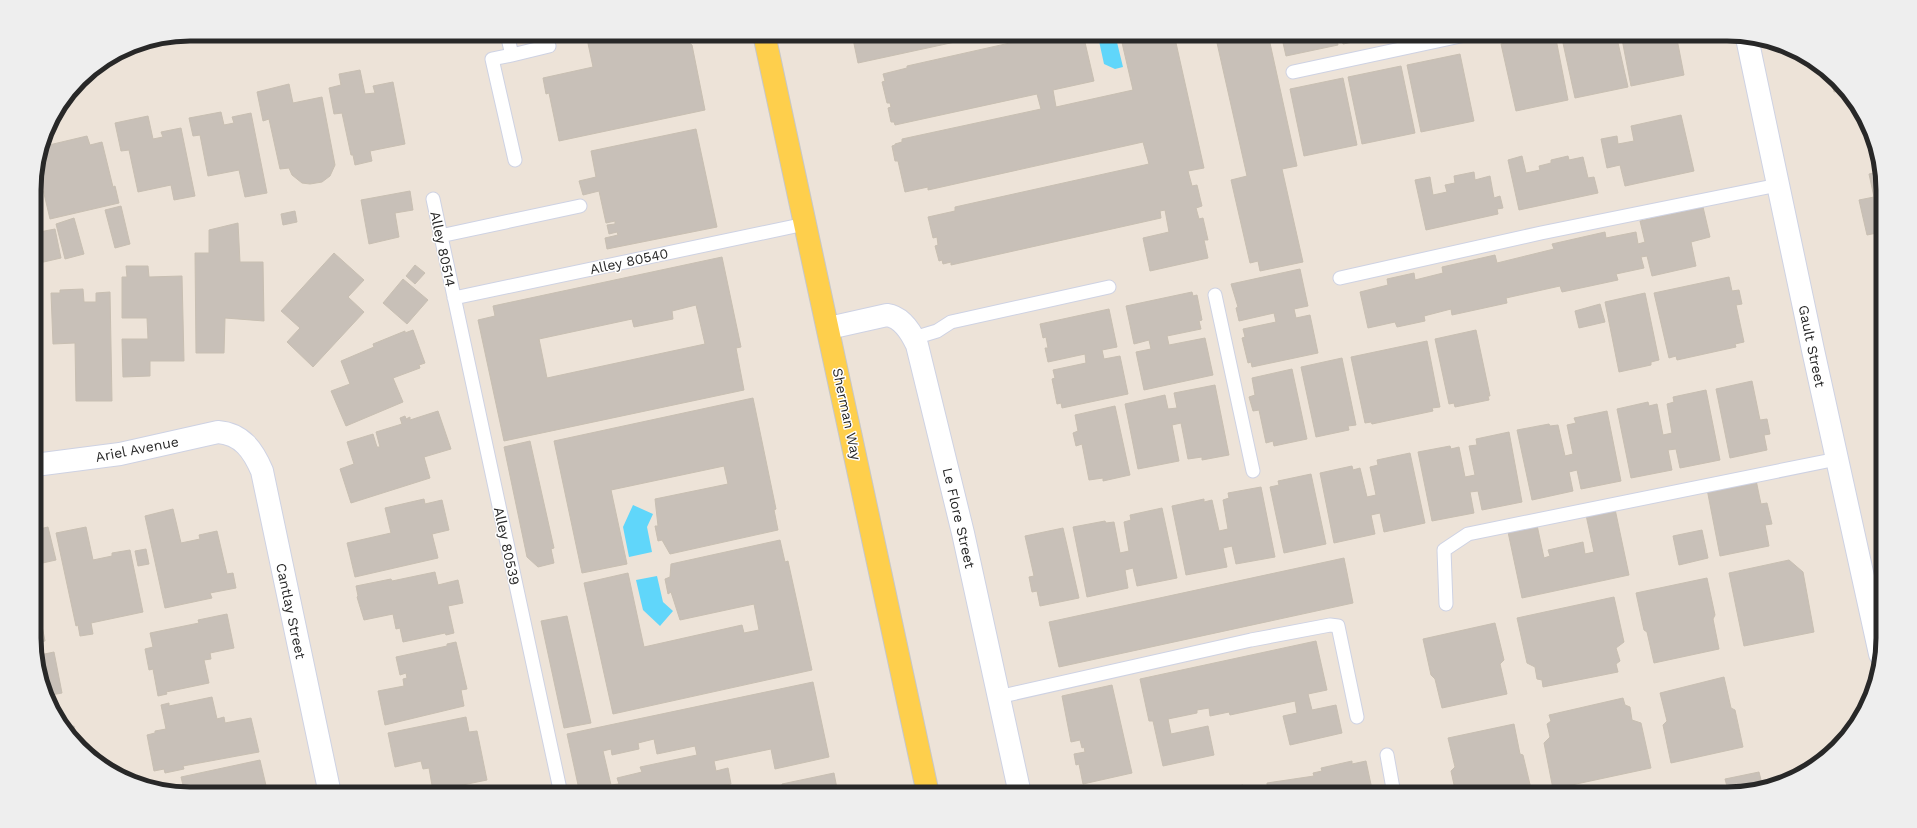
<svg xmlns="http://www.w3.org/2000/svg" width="1917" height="828" font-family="'Work Sans',sans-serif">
<rect width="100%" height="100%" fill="#ede3d8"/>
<!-- water -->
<path fill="#60d6fa" d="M 1091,34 L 1115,34 L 1123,67 L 1115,69 L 1104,64 L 1099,41 L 1092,40 Z
M 633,505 L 653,514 L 647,527 L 652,552 L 629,557 L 623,527 Z
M 657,576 L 663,602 L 673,611 L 660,626 L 643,610 L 636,580 Z"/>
<!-- building -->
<path fill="#c8c0b8" stroke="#c8bfb2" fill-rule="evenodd" d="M 586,34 L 686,34 L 688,42 L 692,45 L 705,110 L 559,141 L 549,93 L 546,94 L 543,78 L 593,67 Z
M 852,34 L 992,34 L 858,63 Z
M 1050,34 L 1083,34 L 1094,81 L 1053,90 L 1056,107 L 1133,90 L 1120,34 L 1174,34 L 1204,168 L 1188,171 L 1192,186 L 1197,185 L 1202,206 L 1196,208 L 1199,219 L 1203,218 L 1208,240 L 1204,240 L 1208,258 L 1150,271 L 1143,238 L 1169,232 L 1165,210 L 1160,211 L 1161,218 L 951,265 L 951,262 L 943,264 L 942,260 L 939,261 L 935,246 L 938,245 L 937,237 L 933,238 L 928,217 L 955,211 L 955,207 L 1149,164 L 1143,142 L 928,190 L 928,187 L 905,192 L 898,161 L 895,161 L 892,146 L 895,145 L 895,144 L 902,142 L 902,139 L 1041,109 L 1037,94 L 895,125 L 894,122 L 891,122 L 888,108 L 891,107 L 890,103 L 887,103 L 882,82 L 885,81 L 883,74 L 907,68 L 907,66 Z
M 1215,34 L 1268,34 L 1297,166 L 1282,169 L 1303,262 L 1260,271 L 1258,261 L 1250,263 L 1231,180 L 1247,176 Z
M 1281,34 L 1336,34 L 1338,45 L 1286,56 Z
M 1341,34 L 1393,34 L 1343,44 Z
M 1549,34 L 1555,34 L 1568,100 L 1516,111 L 1501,44 Z
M 1561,34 L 1616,34 L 1628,87 L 1575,98 Z
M 1621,34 L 1676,34 L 1684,75 L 1631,86 Z
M 1460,54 L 1474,121 L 1421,132 L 1407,65 Z
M 1401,66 L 1415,133 L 1362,144 L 1348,77 Z
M 360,70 L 365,94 L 375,93 L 373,86 L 393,82 L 405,144 L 370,151 L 372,161 L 355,165 L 353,155 L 351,155 L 342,113 L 334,114 L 329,88 L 341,85 L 339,74 Z
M 1830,75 L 1845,90 L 1834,92 Z
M 1343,78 L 1357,145 L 1304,156 L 1290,89 Z
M 289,84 L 293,103 L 322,97 L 335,165 L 330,176 L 322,182 L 310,184 L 302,183 L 292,175 L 289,168 L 280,169 L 269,119 L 263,121 L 257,92 Z
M 1853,98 L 1860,112 L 1856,113 Z
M 221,112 L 224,125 L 234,123 L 232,117 L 251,113 L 267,193 L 245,197 L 239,170 L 208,176 L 200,135 L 193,136 L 189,118 Z
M 1681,115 L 1694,171 L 1625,186 L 1620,165 L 1607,168 L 1601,139 L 1617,136 L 1618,144 L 1634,141 L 1631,126 Z
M 148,116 L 153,139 L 163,137 L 161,132 L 181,128 L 195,196 L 174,200 L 171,185 L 138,192 L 129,150 L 121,151 L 115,123 Z
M 696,129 L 717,227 L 607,249 L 605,238 L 618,235 L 617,232 L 609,234 L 607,225 L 615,224 L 615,221 L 606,223 L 599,191 L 583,195 L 579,181 L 596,177 L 591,151 Z
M 87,136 L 90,145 L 102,142 L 113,187 L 115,186 L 119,203 L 50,219 L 38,168 L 45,139 L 47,139 L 49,145 Z
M 1522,156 L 1526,173 L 1540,170 L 1539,166 L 1551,163 L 1551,160 L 1568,156 L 1569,160 L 1583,157 L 1588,178 L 1594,177 L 1598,193 L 1519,210 L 1508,160 Z
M 1882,171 L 1882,232 L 1867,235 L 1859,200 L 1874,197 L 1869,174 Z
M 1474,172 L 1475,180 L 1490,176 L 1494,198 L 1500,196 L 1503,208 L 1497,209 L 1498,214 L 1426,230 L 1415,180 L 1430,177 L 1433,195 L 1447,192 L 1445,185 L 1455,183 L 1454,176 Z
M 410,191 L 413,210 L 395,213 L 399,237 L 369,244 L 361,200 Z
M 121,206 L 130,244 L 115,248 L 105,210 Z
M 1703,207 L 1710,237 L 1691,242 L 1696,266 L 1652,276 L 1647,256 L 1641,257 L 1644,268 L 1616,274 L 1618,280 L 1562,292 L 1560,286 L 1506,298 L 1507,303 L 1452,315 L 1451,309 L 1424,316 L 1425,321 L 1397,327 L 1395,322 L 1368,328 L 1360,292 L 1388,285 L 1387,279 L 1414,273 L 1415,280 L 1443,273 L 1442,267 L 1495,255 L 1497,263 L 1554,249 L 1552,244 L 1605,232 L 1606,238 L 1636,232 L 1638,244 L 1645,242 L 1640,221 Z
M 295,211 L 297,222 L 283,225 L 281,214 Z
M 74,218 L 84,254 L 65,259 L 56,224 Z
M 238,223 L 240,262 L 263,262 L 264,321 L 225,318 L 224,353 L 196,353 L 195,253 L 209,253 L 209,230 Z
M 55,229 L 61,258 L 35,264 L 34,233 Z
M 334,253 L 364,280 L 348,297 L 364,312 L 313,367 L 287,342 L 300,328 L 281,311 Z
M 722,257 L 741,347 L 736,348 L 744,390 L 504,441 L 478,320 L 495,316 L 493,306 ZM 696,305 L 705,344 L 547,378 L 539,339 L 632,319 L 634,327 L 673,319 L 672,311 Z
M 415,265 L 425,273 L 415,284 L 406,276 Z
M 126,266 L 148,266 L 149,277 L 182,276 L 184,361 L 150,361 L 150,376 L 123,377 L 122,339 L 148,339 L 147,318 L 122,318 L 122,277 L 127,277 Z
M 1300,269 L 1308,306 L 1294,309 L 1296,318 L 1310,315 L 1318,353 L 1252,367 L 1251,362 L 1248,363 L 1242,338 L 1245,337 L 1243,329 L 1276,322 L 1274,313 L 1239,321 L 1236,308 L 1238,307 L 1231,284 Z
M 1729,277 L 1732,291 L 1739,290 L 1742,304 L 1736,305 L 1744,342 L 1735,344 L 1736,347 L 1677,360 L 1676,356 L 1669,358 L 1654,293 Z
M 403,279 L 428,300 L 407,324 L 383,303 Z
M 83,289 L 84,302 L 96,302 L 96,293 L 110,292 L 112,401 L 76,401 L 75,343 L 53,344 L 51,293 L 60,293 L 60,290 Z
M 1192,292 L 1193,296 L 1197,295 L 1202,320 L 1199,321 L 1201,329 L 1167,336 L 1169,345 L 1205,338 L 1213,375 L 1144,390 L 1136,352 L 1151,349 L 1149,340 L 1134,344 L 1126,306 Z
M 1645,293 L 1659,360 L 1651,362 L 1651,365 L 1619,372 L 1605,302 Z
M 1600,304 L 1605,322 L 1579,328 L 1575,311 Z
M 1109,309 L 1117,347 L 1102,350 L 1104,359 L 1120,356 L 1128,394 L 1062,408 L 1061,403 L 1057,404 L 1052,379 L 1055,378 L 1053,370 L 1086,363 L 1085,354 L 1048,362 L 1045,348 L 1048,348 L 1046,337 L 1043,338 L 1040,324 Z
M 35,310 L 39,311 L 39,314 L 41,314 L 39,327 L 37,327 L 35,347 Z
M 413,330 L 425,363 L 419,365 L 420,368 L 393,378 L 403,402 L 346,426 L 331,391 L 350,384 L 341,361 L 374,347 L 373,344 L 405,331 L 405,333 Z
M 1476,330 L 1490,396 L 1488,396 L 1489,400 L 1455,407 L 1454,403 L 1449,404 L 1435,339 Z
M 1427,341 L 1440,407 L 1432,408 L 1433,411 L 1372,424 L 1371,422 L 1365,423 L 1351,357 Z
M 1342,358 L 1356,425 L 1348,426 L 1349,430 L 1316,437 L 1301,367 Z
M 1292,369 L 1307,439 L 1274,446 L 1273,441 L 1266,443 L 1259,410 L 1253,411 L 1249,397 L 1255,395 L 1252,378 Z
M 1752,381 L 1760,420 L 1767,419 L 1770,434 L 1764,435 L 1767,450 L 1730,458 L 1716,389 Z
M 1215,385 L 1229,455 L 1202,460 L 1202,457 L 1188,459 L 1181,423 L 1172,425 L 1179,461 L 1138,469 L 1125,404 L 1165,395 L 1168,409 L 1177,408 L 1174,393 Z
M 1706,390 L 1720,460 L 1680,468 L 1676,449 L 1668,450 L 1672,470 L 1631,478 L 1617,409 L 1648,402 L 1649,406 L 1657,404 L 1663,435 L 1672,433 L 1667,404 L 1674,402 L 1673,397 Z
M 753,398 L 776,509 L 774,510 L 778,530 L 670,554 L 662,540 L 658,541 L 655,526 L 658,526 L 655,499 L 728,484 L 724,466 L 611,490 L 627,564 L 582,573 L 554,441 Z
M 1115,406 L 1130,475 L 1103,481 L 1103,478 L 1089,480 L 1082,444 L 1076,446 L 1073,433 L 1078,431 L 1075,415 Z
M 438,411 L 451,449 L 424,457 L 430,478 L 351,503 L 340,469 L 354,464 L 347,442 L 373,434 L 377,447 L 380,447 L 376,432 L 402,424 L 400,418 L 405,416 L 406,419 L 410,417 L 410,420 Z
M 1607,411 L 1621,481 L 1581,489 L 1577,470 L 1569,472 L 1573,491 L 1532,500 L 1517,430 L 1549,424 L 1550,426 L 1558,425 L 1565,456 L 1573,454 L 1567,425 L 1576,423 L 1574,418 Z
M 1509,432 L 1522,502 L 1482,510 L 1478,491 L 1470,492 L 1474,513 L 1432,521 L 1418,452 L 1450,446 L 1451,449 L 1459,447 L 1465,477 L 1475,475 L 1469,446 L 1477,445 L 1476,439 Z
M 530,441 L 554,548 L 551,549 L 554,563 L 538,567 L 527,557 L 504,447 Z
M 1410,453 L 1425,523 L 1384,532 L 1380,513 L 1371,515 L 1375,534 L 1334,543 L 1320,473 L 1352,466 L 1353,470 L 1360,468 L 1367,497 L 1376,495 L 1370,467 L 1378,465 L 1377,460 Z
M 1311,474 L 1326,544 L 1284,553 L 1270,487 L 1279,485 L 1278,481 Z
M 1756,480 L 1761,504 L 1767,503 L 1772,524 L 1765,525 L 1769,546 L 1720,556 L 1707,489 Z
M 1261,487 L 1275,557 L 1236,564 L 1232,546 L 1223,548 L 1227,567 L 1186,575 L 1172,506 L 1204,499 L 1204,502 L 1212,500 L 1219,531 L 1228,529 L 1223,500 L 1229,498 L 1228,493 Z
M 424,499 L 425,504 L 442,500 L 449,530 L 432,534 L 438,558 L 355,577 L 347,543 L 391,533 L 385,508 Z
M 1162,508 L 1177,578 L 1137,586 L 1133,568 L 1125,570 L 1128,588 L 1087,597 L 1073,527 L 1105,521 L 1106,523 L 1114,522 L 1120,553 L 1129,551 L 1124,522 L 1131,520 L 1130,515 Z
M 173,509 L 181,543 L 200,539 L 199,535 L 217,531 L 227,574 L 233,573 L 236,588 L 210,593 L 212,598 L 165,608 L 145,516 Z
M 1615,509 L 1629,575 L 1522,598 L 1508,532 L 1537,525 L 1544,558 L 1550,556 L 1548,550 L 1583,542 L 1585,554 L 1594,552 L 1586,515 Z
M 48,527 L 56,560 L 38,564 L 37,559 L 35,559 L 35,530 Z
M 86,527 L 93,560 L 112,556 L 112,553 L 130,550 L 143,612 L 91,623 L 93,634 L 80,636 L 78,625 L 76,626 L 56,533 Z
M 1063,528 L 1079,598 L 1040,606 L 1037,591 L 1032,592 L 1029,577 L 1034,576 L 1025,536 Z
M 1702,530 L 1708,558 L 1679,565 L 1673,536 Z
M 780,540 L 785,562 L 788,561 L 812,670 L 613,714 L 584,583 L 628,573 L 644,647 L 742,625 L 744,633 L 759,630 L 754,604 L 680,620 L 671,592 L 668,594 L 665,579 L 670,577 L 671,564 Z
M 146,549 L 149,564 L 138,566 L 135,551 Z
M 1344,558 L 1353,603 L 1059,667 L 1049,622 Z
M 1789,560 L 1803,572 L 1814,632 L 1744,646 L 1729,573 Z
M 435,572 L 438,585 L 458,580 L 463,603 L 448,606 L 454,633 L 446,635 L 445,633 L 403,642 L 400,628 L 396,629 L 393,614 L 364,620 L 357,597 L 358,596 L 356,586 L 391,579 L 392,581 Z
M 1707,578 L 1715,615 L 1713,619 L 1719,649 L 1654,663 L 1647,632 L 1644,630 L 1636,593 Z
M 1614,597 L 1624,642 L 1616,648 L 1620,661 L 1616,664 L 1618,672 L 1543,687 L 1542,680 L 1537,679 L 1535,667 L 1527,663 L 1517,618 Z
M 37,601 L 45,641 L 35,643 L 35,602 Z
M 227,614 L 234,648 L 210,653 L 211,659 L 204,660 L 209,683 L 166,692 L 167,694 L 158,696 L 153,669 L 149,670 L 145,649 L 153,647 L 150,633 L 199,623 L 198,620 Z
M 567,616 L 591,723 L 564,728 L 541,621 Z
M 1495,623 L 1504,660 L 1500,664 L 1507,694 L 1442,708 L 1435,679 L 1431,675 L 1423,639 Z
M 1316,641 L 1327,690 L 1308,694 L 1312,710 L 1336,705 L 1342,733 L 1290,745 L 1283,716 L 1297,713 L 1295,701 L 1230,715 L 1229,712 L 1210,716 L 1209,708 L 1197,710 L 1197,713 L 1168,719 L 1171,734 L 1208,726 L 1214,755 L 1163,766 L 1153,721 L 1149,721 L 1140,679 Z
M 456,642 L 467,689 L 461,690 L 464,706 L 385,725 L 378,691 L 404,686 L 403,679 L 407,678 L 406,673 L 400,675 L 396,657 L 447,646 L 447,644 Z
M 54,652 L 62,693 L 46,696 L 35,656 Z
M 1724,677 L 1731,708 L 1735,710 L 1743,747 L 1671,763 L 1663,725 L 1667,721 L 1660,693 Z
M 813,682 L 829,757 L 775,769 L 771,749 L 714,761 L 716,771 L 728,768 L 731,784 L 684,794 L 580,794 L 567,734 ZM 654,739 L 657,754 L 695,746 L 697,755 L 640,767 L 642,772 L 617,778 L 619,784 L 611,785 L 603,751 L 611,749 L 612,755 L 639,749 L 638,743 Z
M 1112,685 L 1132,773 L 1083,784 L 1079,764 L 1076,765 L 1074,754 L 1085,752 L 1084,747 L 1082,748 L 1080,740 L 1071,742 L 1062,696 Z
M 212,697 L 217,719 L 224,717 L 225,723 L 251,718 L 259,752 L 183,766 L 184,769 L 165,773 L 164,769 L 154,771 L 147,735 L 155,733 L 155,731 L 166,729 L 161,705 L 169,703 L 169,706 Z
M 1623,698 L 1625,705 L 1630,707 L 1632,720 L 1641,723 L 1651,768 L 1553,789 L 1544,743 L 1550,737 L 1547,724 L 1551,721 L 1549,715 Z
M 466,717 L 469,732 L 477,731 L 487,780 L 433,791 L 429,768 L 423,769 L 421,761 L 395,767 L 388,733 Z
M 1514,724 L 1520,754 L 1523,755 L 1532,793 L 1456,794 L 1451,771 L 1455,767 L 1448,738 Z
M 74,726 L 78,744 L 63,728 Z
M 260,760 L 268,794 L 185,793 L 181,777 Z
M 1352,761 L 1352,764 L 1366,761 L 1373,794 L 1213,794 L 1212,792 L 1243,785 L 1244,789 L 1256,786 L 1255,789 L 1267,787 L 1267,783 L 1314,776 L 1313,773 L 1322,771 L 1321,768 Z
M 1806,771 L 1777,786 L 1772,787 L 1770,779 Z
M 1759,772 L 1763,788 L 1729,794 L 1725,779 Z
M 834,773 L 838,794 L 743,794 L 782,785 L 782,784 Z
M 487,788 L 489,794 L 478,794 L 480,794 L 479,790 Z"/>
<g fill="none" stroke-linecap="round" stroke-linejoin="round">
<defs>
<path id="service" d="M 507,34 L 512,55 L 492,59 L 515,160
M 512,55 L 549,46
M 1293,72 L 1470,34
M 433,199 L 561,794
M 440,236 L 580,206
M 1340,278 L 1541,233 L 1778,185
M 1215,295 L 1253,471
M 454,298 L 805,224
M 914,338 L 937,331 L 951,322 L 1109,287
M 1446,604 L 1444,550 L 1468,534 L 1837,459
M 998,697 L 1251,640 L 1330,625 L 1338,626 L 1357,717
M 1387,755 L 1394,794"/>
<path id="minor" d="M 1747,38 L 1813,350 L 1880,654
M 829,328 L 887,315 C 902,317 911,332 917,345 L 963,533 L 1020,794
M 35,465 L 120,454 L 218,432 C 242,434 253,450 262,471 L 330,794"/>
<path id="primary" d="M 764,34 L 928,794"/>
</defs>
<!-- service casing -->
<use href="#service" stroke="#ced2e3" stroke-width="15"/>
<!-- minor casing -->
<use href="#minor" stroke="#ced2e3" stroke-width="24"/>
<!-- primary casing -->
<use href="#primary" stroke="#c7c7c7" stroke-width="24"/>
<!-- service -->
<use href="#service" stroke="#fff" stroke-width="13"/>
<!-- minor -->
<use href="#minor" stroke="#fff" stroke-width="22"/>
<!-- primary -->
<use href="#primary" stroke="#fecf4c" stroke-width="22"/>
</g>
<g text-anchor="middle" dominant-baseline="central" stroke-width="3" stroke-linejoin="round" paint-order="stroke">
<!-- street labels -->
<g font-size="14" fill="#282828" stroke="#fff">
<text transform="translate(443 249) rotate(78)">Alley 80514</text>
<text transform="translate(629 261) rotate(-12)">Alley 80540</text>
<text transform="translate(1812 346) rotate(78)">Gault Street</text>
<text transform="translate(847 414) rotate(78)">Sherman Way</text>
<text transform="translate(137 449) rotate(-11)">Ariel Avenue</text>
<text transform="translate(959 518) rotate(77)">Le Flore Street</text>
<text transform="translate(507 546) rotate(78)">Alley 80539</text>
<text transform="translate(291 611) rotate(78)">Cantlay Street</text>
</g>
</g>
<!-- crop -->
<path d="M0 0H1917V828H0ZM190 41H1727A149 149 0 0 1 1876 190V638A149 149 0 0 1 1727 787H190A149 149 0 0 1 41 638V190A149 149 0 0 1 190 41Z" fill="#eee" fill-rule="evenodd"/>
<path fill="none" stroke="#282828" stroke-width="5" d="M190 41H1727A149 149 0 0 1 1876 190V638A149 149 0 0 1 1727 787H190A149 149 0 0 1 41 638V190A149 149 0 0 1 190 41Z"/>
</svg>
